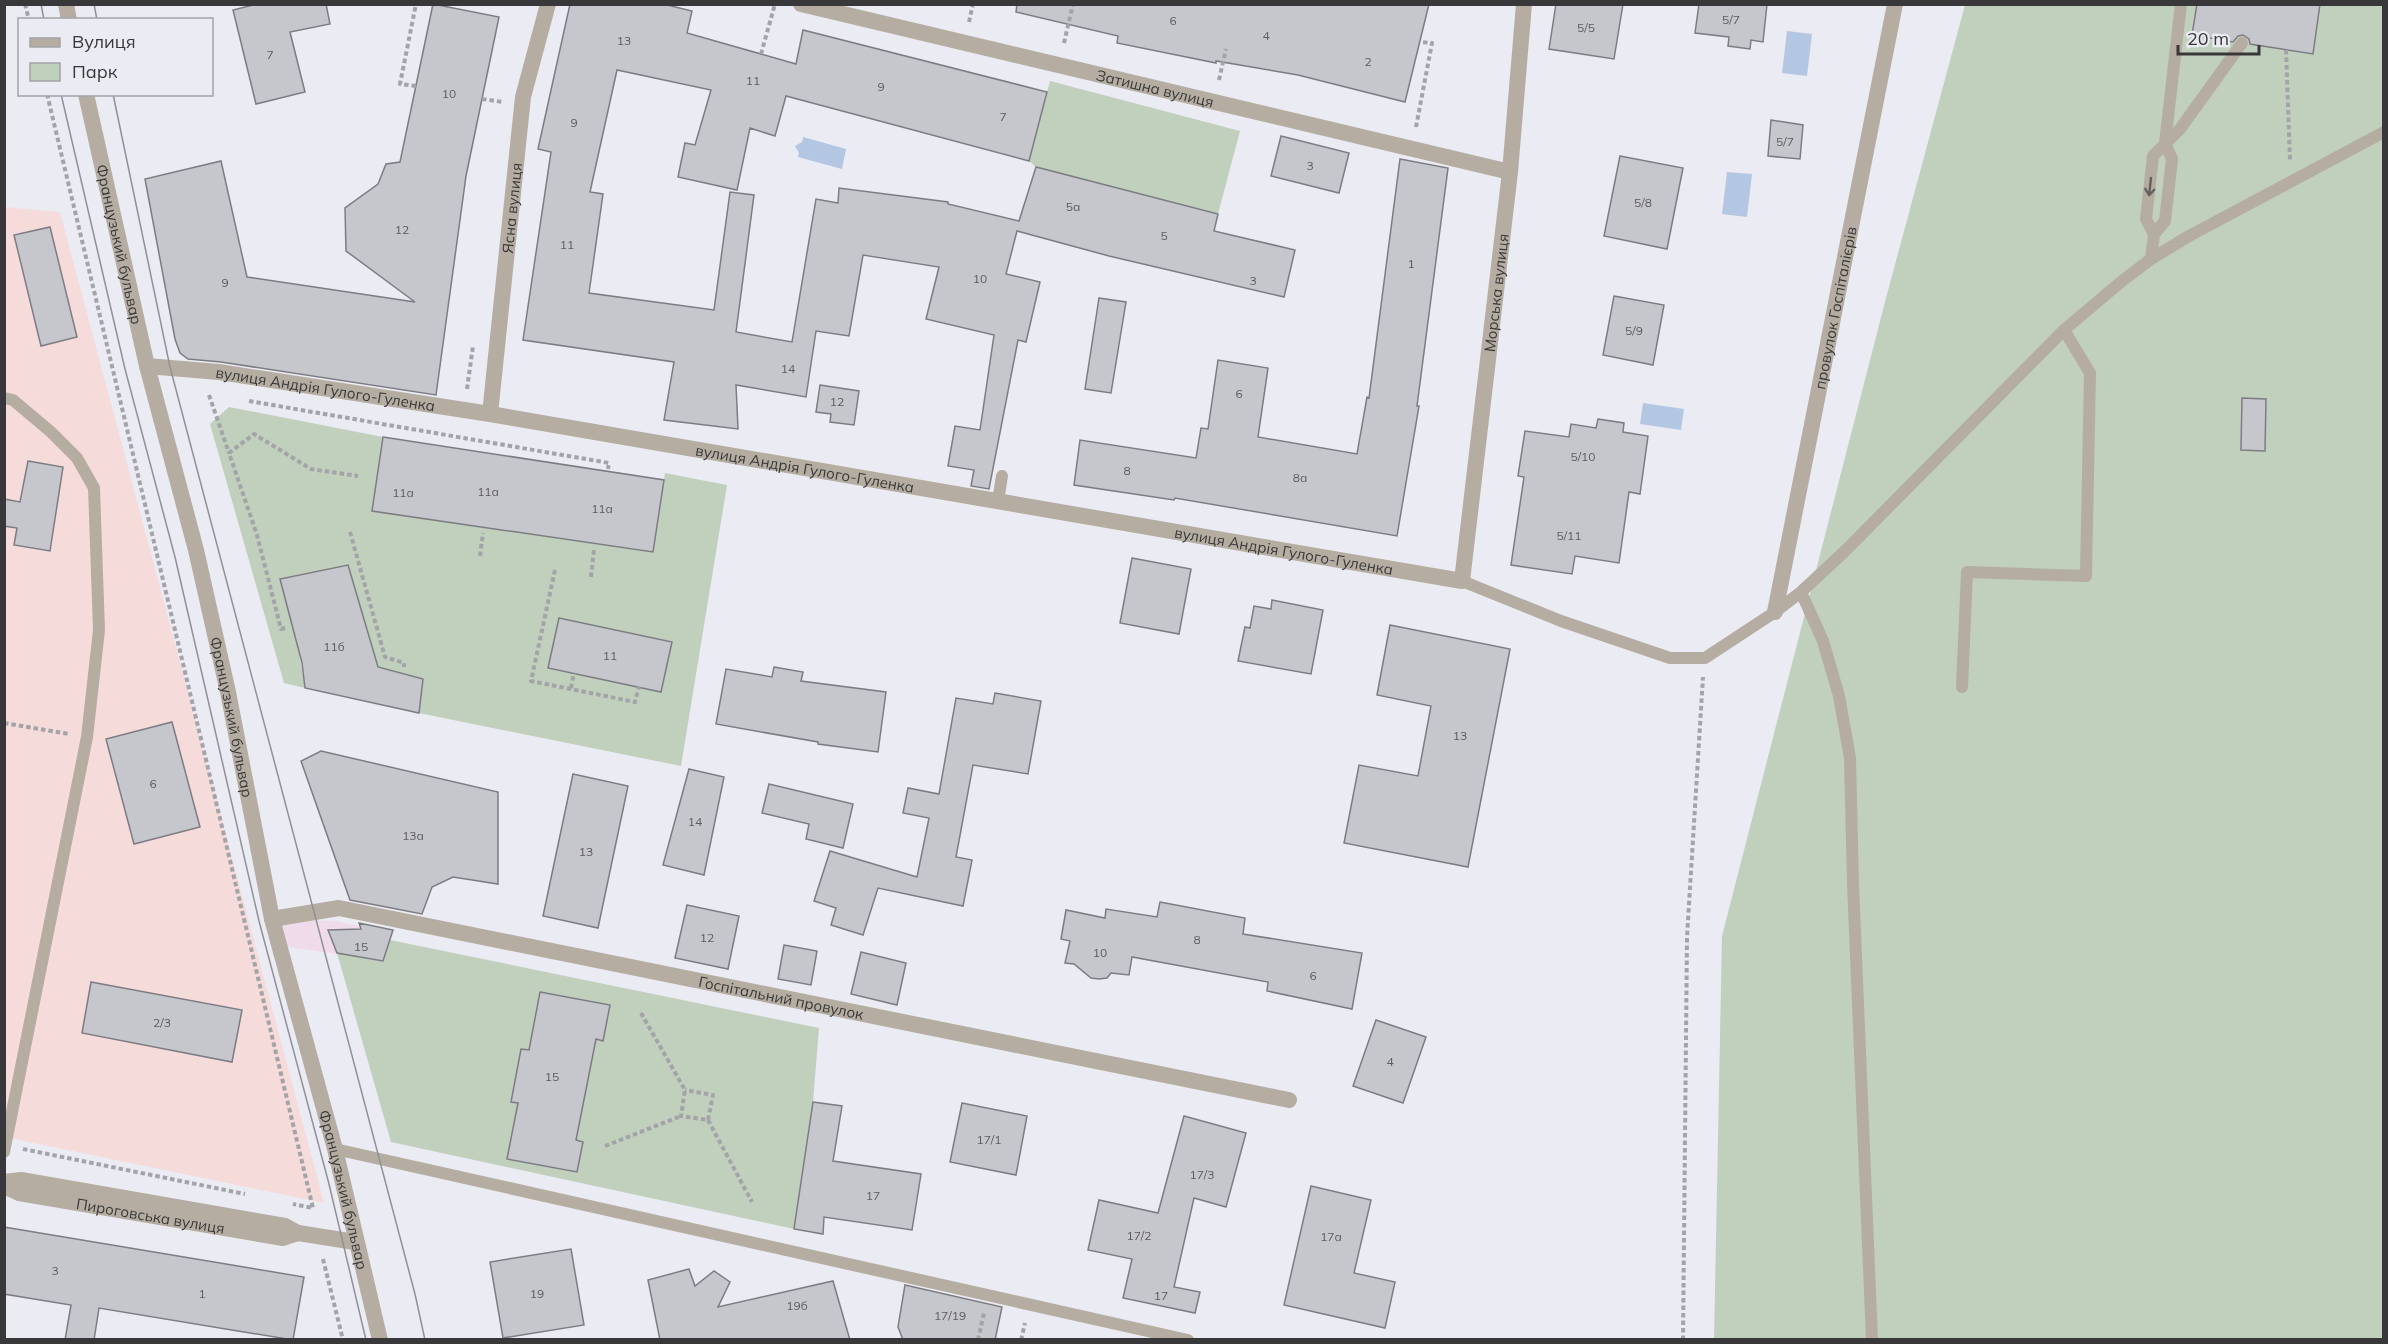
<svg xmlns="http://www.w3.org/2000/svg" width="2388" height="1344" font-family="Mulish,sans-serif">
<rect width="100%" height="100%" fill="#ebebf3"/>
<!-- commercial -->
<path fill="#f0dbea" d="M 274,920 L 335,921 L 392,933 L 383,961 L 283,946 Z"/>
<!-- medical -->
<path fill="#f6dbdb" d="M 5,207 L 60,212 L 324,1203 L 5,1137 Z"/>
<!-- green -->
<path fill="#c1cfbd" d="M 1965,5 L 2383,5 L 2383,1339 L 1714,1340 L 1722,936 L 1886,298 Z
M 1050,81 L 1240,131 L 1218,214 L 1036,167 L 1029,161 Z
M 229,407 L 383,437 L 373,511 L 653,552 L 665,473 L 727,485 L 681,766 L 419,713 L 423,679 L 378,667 L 348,565 L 280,579 L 296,637 L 305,688 L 284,683 L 210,424 Z
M 390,940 L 819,1028 L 813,1102 L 794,1229 L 391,1142 L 337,953 L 383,961 Z"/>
<!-- water -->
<path fill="#b3c7e2" d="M 1787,31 L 1812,34 L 1807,76 L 1782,73 Z
M 803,137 L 846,149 L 842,169 L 798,157 L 799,153 L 795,146 L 802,142 Z
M 1727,172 L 1752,174 L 1747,217 L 1722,214 Z
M 1643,403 L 1684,409 L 1681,430 L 1640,424 Z"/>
<!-- building -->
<path fill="#c6c6cd" stroke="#7d7c83" stroke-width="1.5" d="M 257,4 L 326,4 L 330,24 L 290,32 L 305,92 L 256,104 L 233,10 Z
M 433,4 L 499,17 L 466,176 L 436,395 L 221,362 L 188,359 L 180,353 L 175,339 L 145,179 L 221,161 L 247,277 L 415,302 L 346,251 L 345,208 L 378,184 L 386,164 L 400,162 Z
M 570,4 L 663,4 L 692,11 L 687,33 L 796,64 L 803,30 L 1047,92 L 1029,161 L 786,96 L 775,136 L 750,128 L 737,190 L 678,177 L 685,143 L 695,145 L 711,90 L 617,70 L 590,192 L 603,194 L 589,293 L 714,310 L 730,192 L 754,195 L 736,332 L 792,342 L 816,199 L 838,203 L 839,188 L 948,202 L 948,204 L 1019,221 L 1036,167 L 1218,214 L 1214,231 L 1295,250 L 1284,297 L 1109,256 L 1017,231 L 1006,274 L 1040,282 L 1026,342 L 1018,340 L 989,489 L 971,486 L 974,470 L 948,466 L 955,426 L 980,430 L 994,335 L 926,319 L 939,267 L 863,255 L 849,336 L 816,331 L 806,397 L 736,385 L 738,429 L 664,420 L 674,362 L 523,340 L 551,152 L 538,149 Z
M 1017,4 L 1429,4 L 1405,102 L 1298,75 L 1216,61 L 1216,63 L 1117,43 L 1118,36 L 1016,12 Z
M 1556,4 L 1623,4 L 1614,59 L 1549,49 Z
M 1699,4 L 1767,4 L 1763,42 L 1751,40 L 1750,49 L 1728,46 L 1729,37 L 1695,33 Z
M 2197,4 L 2320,4 L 2313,54 L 2250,44 L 2249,39 L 2243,35 L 2238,36 L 2233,42 L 2192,35 Z
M 1771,120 L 1803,125 L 1800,159 L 1768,156 Z
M 1281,136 L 1349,153 L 1339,193 L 1271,176 Z
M 1620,156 L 1683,168 L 1667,249 L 1604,236 Z
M 1400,159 L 1448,168 L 1417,406 L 1419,406 L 1397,536 L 1175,498 L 1174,500 L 1074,485 L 1080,440 L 1196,458 L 1201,428 L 1208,429 L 1218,360 L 1268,368 L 1258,437 L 1357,454 L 1367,397 L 1369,398 Z
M 50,227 L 77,337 L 41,346 L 14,235 Z
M 1614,296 L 1664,305 L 1653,365 L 1603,355 Z
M 1099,298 L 1126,302 L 1111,393 L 1085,389 Z
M 820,385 L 859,391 L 854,425 L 830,422 L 831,414 L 816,412 Z
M 2242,398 L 2266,399 L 2265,451 L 2241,450 Z
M 1598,419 L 1624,423 L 1623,432 L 1648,436 L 1640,494 L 1629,492 L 1619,563 L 1575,556 L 1572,574 L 1511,565 L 1524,477 L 1518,476 L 1525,431 L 1569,437 L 1571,424 L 1596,428 Z
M 383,437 L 664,480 L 653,552 L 372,511 Z
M 28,461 L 63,467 L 50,551 L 14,545 L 17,528 L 4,526 L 4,499 L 20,502 Z
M 1132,558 L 1191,569 L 1179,634 L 1120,623 Z
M 348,565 L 378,667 L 423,679 L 419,713 L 305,688 L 302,663 L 280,579 Z
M 1272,600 L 1323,610 L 1311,674 L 1238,661 L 1245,627 L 1250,628 L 1254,606 L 1271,609 Z
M 559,618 L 672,642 L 661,692 L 548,668 Z
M 1390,625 L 1510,649 L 1468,867 L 1344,843 L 1359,765 L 1418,776 L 1431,706 L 1377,695 Z
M 774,667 L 803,672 L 801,681 L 886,692 L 878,752 L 818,744 L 818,742 L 716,724 L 726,669 L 772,677 Z
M 995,693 L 1041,701 L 1028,774 L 973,765 L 956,857 L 972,860 L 963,906 L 878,888 L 863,935 L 831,925 L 836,908 L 814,901 L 830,851 L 917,877 L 929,818 L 903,813 L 908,788 L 939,794 L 956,698 L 993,704 Z
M 172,722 L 200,827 L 134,844 L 106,739 Z
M 321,751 L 498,792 L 498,884 L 453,877 L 432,887 L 422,914 L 350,900 L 301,761 Z
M 689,769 L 724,777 L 704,875 L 663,865 Z
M 573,774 L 628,786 L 598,928 L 543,916 Z
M 769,784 L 853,804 L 843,848 L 806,839 L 809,824 L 762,813 Z
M 1160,902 L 1245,918 L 1243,934 L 1362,953 L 1352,1009 L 1267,991 L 1268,982 L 1132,957 L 1129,975 L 1111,973 L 1107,978 L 1099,979 L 1091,978 L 1074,964 L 1065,963 L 1070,941 L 1061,939 L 1066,910 L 1105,918 L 1106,909 L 1157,917 Z
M 687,905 L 739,916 L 728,969 L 675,958 Z
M 359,923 L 393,930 L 383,961 L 337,953 L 328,930 L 361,929 Z
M 784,945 L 817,951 L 811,985 L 778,979 Z
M 861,952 L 906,963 L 897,1005 L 851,994 Z
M 91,982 L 242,1010 L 232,1062 L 82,1033 Z
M 540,992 L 610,1005 L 603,1041 L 596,1039 L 576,1140 L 583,1142 L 577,1172 L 507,1159 L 518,1103 L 511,1102 L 521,1049 L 529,1050 Z
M 1376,1020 L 1426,1037 L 1403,1103 L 1353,1086 Z
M 813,1102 L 842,1106 L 833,1161 L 921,1174 L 912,1230 L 824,1217 L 823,1234 L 794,1229 Z
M 962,1103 L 1027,1116 L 1016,1175 L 950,1162 Z
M 1184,1116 L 1246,1133 L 1226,1207 L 1194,1198 L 1174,1287 L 1200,1292 L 1195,1313 L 1123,1298 L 1132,1259 L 1088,1250 L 1099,1200 L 1158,1213 Z
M 1311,1186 L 1371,1200 L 1354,1273 L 1395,1282 L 1385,1328 L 1284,1305 Z
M 4,1227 L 304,1277 L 293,1340 L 99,1308 L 94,1340 L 65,1340 L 71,1305 L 4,1294 Z
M 571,1249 L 584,1325 L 503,1338 L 490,1262 Z
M 689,1269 L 695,1286 L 714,1271 L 730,1282 L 718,1307 L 833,1281 L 850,1340 L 660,1340 L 648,1280 Z
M 905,1285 L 1002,1307 L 995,1340 L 903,1340 L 898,1327 Z"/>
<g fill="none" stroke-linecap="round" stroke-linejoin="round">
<!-- path -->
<path stroke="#a3a3a8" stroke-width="4" stroke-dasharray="4.5 3" stroke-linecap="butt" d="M 25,4 L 29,20
M 969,22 L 973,4
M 1064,43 L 1073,4
M 2286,50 L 2290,160
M 761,54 L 775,4
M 1219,80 L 1226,49
M 416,86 L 400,84 L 416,4
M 47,94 L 313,1208 L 293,1204
M 482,99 L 503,102
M 1416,127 L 1432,43 L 1420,42
M 467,389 L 473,346
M 209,395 L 229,453
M 249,401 L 609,463 L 608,469
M 350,532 L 385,657 L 404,663 L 404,667
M 480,556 L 483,533
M 555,570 L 531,681 L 635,702 L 639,687
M 591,577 L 594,549
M 285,628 L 281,629 L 257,535 L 229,453 L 254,434 L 311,469 L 358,476
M 571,688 L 574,673
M 4,723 L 69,734
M 641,1013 L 685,1090 L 681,1116 L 708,1120 L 713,1095 L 685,1090
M 708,1120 L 752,1202
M 605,1146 L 681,1116
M 23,1149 L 245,1194
M 323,1259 L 343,1340
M 978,1340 L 984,1313
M 1021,1340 L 1025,1323
M 1683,1340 L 1687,937 L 1703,677"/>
<!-- service -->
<path stroke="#b5ada1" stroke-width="12" d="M 2154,234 L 2165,221 L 2172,159 L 2165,143 L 2181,4
M 2151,259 L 2154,234 L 2146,219 L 2153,156 L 2180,129 L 2242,43
M 4,398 L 13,400 L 51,432 L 77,458 L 94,488 L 99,630 L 87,737 L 4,1152
M 998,501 L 1002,476
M 1462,581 L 1561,621 L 1670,658 L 1705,658 L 1775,612 L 1801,592 L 1845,551 L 2064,330 L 2122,281 L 2151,259 L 2189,236 L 2384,132
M 1801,592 L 1823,641 L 1839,696 L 1850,758 L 1853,884 L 1872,1340
M 1962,687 L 1967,572 L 2086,576 L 2090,373 L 2064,330
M 335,1149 L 1188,1340"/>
<!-- minor -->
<g stroke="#b5ada1" stroke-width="16">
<path id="s1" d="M 801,4 L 1510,172"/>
<path id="s2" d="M 147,366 L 219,372 L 490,414 L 1462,581 L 1510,172 L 1524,4"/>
<path id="s3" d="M 490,414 L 523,97 L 548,4"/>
<path id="s4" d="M 1775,612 L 1895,4"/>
<path id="s5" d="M 272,919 L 339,908 L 1289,1100"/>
</g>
<!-- tertiary -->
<g stroke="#b5ada1" stroke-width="16">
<path d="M 66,4 L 69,20"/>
<path id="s6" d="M 86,94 L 147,366 L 196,550 L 228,692 L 272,919 L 335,1149 L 380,1340"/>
<path d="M 4,1182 L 21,1180 L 285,1226 L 298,1233 L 355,1242"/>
<path id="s7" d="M 4,1186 L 19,1193 L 283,1238 L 298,1233"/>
</g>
<!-- tram -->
<path stroke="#909095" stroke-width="1.5" d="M 41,4 L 44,20
M 94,4 L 97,20
M 61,94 L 125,369 L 175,557 L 259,921 L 329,1184 L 366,1340
M 113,94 L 170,367 L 415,1294 L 425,1340"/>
</g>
<!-- one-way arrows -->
<defs><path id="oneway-shaft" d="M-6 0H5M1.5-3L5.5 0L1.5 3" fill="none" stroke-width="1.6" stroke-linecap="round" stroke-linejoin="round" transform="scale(1.5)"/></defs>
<use stroke="#64615e" href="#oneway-shaft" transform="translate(2150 187) rotate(96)"/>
<g text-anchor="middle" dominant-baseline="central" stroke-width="5" stroke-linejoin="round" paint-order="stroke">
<!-- number labels -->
<g font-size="12" fill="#5c5c5f">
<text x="1731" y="19">5/7</text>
<text x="1173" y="20">6</text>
<text x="1586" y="27">5/5</text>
<text x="1266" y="35">4</text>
<text x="624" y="40">13</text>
<text x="270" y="54">7</text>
<text x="1368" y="61">2</text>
<text x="753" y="80">11</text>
<text x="881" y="86">9</text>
<text x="449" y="93">10</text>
<text x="1003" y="116">7</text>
<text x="574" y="122">9</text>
<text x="1785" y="141">5/7</text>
<text x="1310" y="165">3</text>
<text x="1643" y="202">5/8</text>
<text x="1073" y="206">5а</text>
<text x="402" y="229">12</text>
<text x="1164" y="235">5</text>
<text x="567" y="244">11</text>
<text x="1411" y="263">1</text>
<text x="980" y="278">10</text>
<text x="1253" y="280">3</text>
<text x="225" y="282">9</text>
<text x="1634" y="330">5/9</text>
<text x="788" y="368">14</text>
<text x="1239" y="393">6</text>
<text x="837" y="401">12</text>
<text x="1583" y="456">5/10</text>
<text x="1127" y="470">8</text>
<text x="1300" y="477">8а</text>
<text x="488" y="491">11а</text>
<text x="403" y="492">11а</text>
<text x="602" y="508">11а</text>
<text x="1569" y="535">5/11</text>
<text x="334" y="646">11б</text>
<text x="610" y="655">11</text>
<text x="1460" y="735">13</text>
<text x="153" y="783">6</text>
<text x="695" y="821">14</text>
<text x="413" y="835">13а</text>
<text x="586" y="851">13</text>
<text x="707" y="937">12</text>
<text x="1197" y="939">8</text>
<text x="361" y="946">15</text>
<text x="1100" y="952">10</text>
<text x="1313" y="975">6</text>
<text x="162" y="1022">2/3</text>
<text x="1390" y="1061">4</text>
<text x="552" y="1076">15</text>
<text x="989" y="1139">17/1</text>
<text x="1202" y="1174">17/3</text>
<text x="873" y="1195">17</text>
<text x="1139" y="1235">17/2</text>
<text x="1331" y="1236">17а</text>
<text x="55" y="1270">3</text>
<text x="202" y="1293">1</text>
<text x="537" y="1293">19</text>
<text x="1161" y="1295">17</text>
<text x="797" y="1305">19б</text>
<text x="950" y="1315">17/19</text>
</g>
<!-- street labels -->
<g font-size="15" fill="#38383a" stroke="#ebebf3">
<text stroke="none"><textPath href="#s1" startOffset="364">Затишна вулиця</textPath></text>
<text stroke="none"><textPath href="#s3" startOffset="207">Ясна вулиця</textPath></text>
<text stroke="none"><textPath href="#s6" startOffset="154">Французький бульвар</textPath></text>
<text stroke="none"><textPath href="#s2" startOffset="1623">Морська вулиця</textPath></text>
<text stroke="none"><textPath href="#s4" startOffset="310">провулок Госпіталієрів</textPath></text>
<text stroke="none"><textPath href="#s2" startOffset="180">вулиця Андрія Гулого-Гуленка</textPath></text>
<text stroke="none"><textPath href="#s2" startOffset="666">вулиця Андрія Гулого-Гуленка</textPath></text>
<text stroke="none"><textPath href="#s2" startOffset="1152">вулиця Андрія Гулого-Гуленка</textPath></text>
<text stroke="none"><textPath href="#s6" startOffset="640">Французький бульвар</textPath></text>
<text stroke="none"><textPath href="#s5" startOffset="519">Госпітальний провулок</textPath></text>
<text stroke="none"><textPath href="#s6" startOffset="1126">Французький бульвар</textPath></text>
<text stroke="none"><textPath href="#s7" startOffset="150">Пироговська вулиця</textPath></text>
</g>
</g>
<!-- border -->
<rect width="2388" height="1344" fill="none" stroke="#38383a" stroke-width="12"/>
<!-- legend -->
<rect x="18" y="18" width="195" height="78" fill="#ebebf3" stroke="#a3a3a9" stroke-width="1.5"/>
<rect x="30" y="38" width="30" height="9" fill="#b5ada1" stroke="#a3a3a9" stroke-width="1.5"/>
<text x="72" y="48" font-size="18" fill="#38383a">Вулиця</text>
<rect x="30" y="63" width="30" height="18" fill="#c1cfbd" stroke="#a3a3a9" stroke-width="1.5"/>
<text x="72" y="78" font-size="18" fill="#38383a">Парк</text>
<!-- scale -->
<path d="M2178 45v9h81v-9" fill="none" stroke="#38383a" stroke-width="3"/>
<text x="2187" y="45" font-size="18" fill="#38383a" stroke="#ebebf3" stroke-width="4.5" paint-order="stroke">20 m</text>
</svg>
